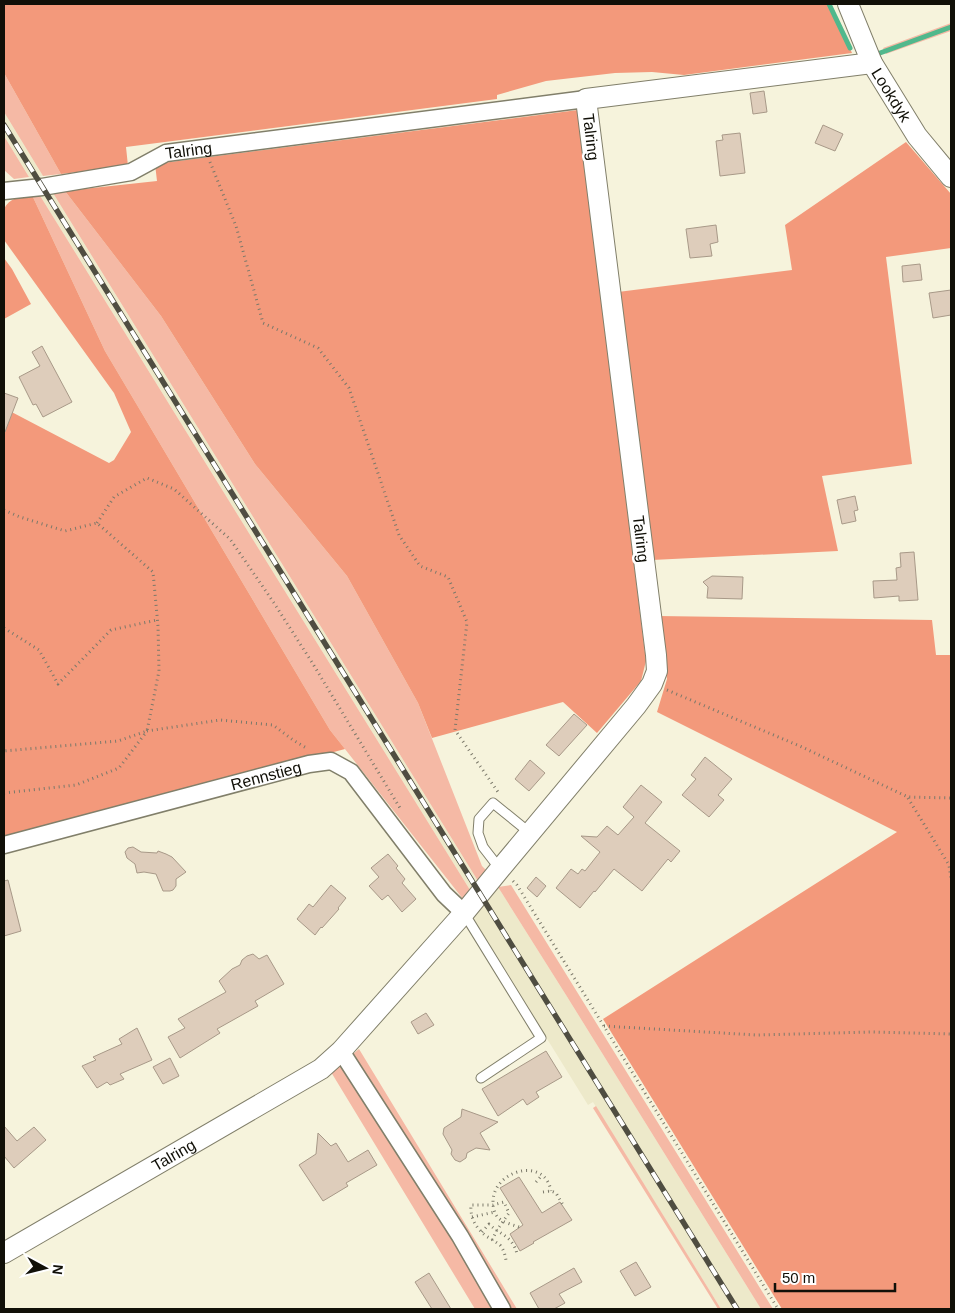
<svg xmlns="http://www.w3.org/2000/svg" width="955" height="1313" font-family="Helvetica,sans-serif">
<rect width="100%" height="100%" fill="#f6f3dc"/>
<!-- built -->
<path fill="#ede9ca" d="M 4,112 L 43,176 L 29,177 L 4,136 Z
M 53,193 L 478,881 L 470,890 L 39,194 Z
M 498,887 L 566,995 L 761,1309 L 721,1309 L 593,1102 L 588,1105 L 471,916 Z"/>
<!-- green -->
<path fill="#f5b9a5" d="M 951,23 L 951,31 L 886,54 L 883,48 Z
M 4,73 L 61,174 L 43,176 L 4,112 Z
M 4,136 L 29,177 L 14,179 L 4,170 Z
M 65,191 L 161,316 L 255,464 L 347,576 L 418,703 L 482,866 L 487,871 L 478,881 L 53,193 Z
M 39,194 L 470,890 L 463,899 L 330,730 L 105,351 L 32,195 Z
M 511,885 L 773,1309 L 761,1309 L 566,995 L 498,887 Z
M 359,1049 L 517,1309 L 475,1309 L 331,1072 Z
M 596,1106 L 721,1309 L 718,1309 L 593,1108 Z"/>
<!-- forest -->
<path fill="#f3997b" d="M 4,4 L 830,4 L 852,53 L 684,75 L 652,72 L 615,73 L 546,81 L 497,95 L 497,99 L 126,147 L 128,166 L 61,174 L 4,73 Z
M 578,110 L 646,661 L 641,681 L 597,733 L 563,702 L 432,738 L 418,703 L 347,576 L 255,464 L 161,316 L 65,191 L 157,181 L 155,164 Z
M 906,142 L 951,194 L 951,248 L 886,257 L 912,464 L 822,476 L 838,551 L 652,560 L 618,292 L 792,270 L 785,225 Z
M 32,195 L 105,351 L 330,730 L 345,749 L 4,840 L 4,408 L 109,463 L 114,460 L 131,432 L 114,393 L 4,240 L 4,209 C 9,198 21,196 32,195 Z
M 4,258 L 12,269 L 31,304 L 4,319 Z
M 658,616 L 932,620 L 936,655 L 951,655 L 951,1309 L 782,1309 L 603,1019 L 897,832 L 657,712 L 667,679 Z"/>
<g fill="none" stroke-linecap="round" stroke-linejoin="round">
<!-- stream -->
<path stroke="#51b88c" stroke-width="5" d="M 829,4 L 850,48
M 880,53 L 951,27"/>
</g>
<!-- building -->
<path fill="#decdbb" stroke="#a89988" d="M 764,91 L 767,112 L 753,114 L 750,93 Z
M 823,125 L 843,134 L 835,151 L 815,143 Z
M 740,133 L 745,173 L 720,176 L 716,141 L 723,140 L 722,135 Z
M 716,225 L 718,242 L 710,244 L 712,256 L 690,258 L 686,229 Z
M 920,264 L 922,280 L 903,282 L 902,266 Z
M 951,290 L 951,315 L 933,318 L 929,293 Z
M 42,346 L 72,402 L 43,417 L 36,404 L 33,405 L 19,377 L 40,366 L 32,352 Z
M 4,393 L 18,398 L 5,432 L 4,432 Z
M 855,496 L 858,510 L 854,511 L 856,521 L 842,524 L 837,500 Z
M 914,552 L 918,600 L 899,601 L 899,596 L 874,598 L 873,581 L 897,580 L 896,568 L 901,567 L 900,553 Z
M 712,576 L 743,577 L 742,599 L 707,598 L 708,587 L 703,582 Z
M 574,714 L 587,725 L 559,756 L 546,745 Z
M 705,757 L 732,779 L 718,795 L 724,800 L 709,817 L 682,795 L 696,779 L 691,775 Z
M 530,760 L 545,773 L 529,791 L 515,779 Z
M 641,785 L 662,802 L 645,823 L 680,851 L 671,862 L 668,859 L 642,891 L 614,869 L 595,892 L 594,891 L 580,908 L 556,888 L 571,869 L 578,874 L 582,869 L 585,871 L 600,852 L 581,836 L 597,837 L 607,826 L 618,835 L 634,817 L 623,807 Z
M 133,847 L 141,852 L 157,853 L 158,851 L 166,854 L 172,857 L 186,872 L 176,879 L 176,886 L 173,890 L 170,891 L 163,891 L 156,874 L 144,872 L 137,873 L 135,864 L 127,858 L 125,852 L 128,848 Z
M 388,854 L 398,866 L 396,868 L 405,879 L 402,883 L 416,899 L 402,912 L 388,895 L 382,900 L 369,886 L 379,877 L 371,868 Z
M 536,877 L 546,886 L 537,897 L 527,888 Z
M 8,880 L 21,931 L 4,936 L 4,881 Z
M 331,885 L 346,898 L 338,908 L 339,909 L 322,928 L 321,927 L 315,935 L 297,919 L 309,904 L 313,907 Z
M 253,954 L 259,959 L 267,955 L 284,984 L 255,1001 L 258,1006 L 217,1029 L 220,1033 L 180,1058 L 168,1037 L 185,1028 L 178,1019 L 226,992 L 219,981 L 232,969 L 240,965 L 242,960 L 247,956 Z
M 426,1013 L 434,1025 L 418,1034 L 411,1022 Z
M 137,1028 L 152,1060 L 120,1074 L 124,1079 L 110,1085 L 107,1082 L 97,1088 L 82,1066 L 96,1060 L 93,1057 L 122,1044 L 119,1039 Z
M 546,1051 L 562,1077 L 536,1092 L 539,1097 L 527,1105 L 523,1099 L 498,1116 L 482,1089 Z
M 170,1058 L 179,1076 L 163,1084 L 153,1067 Z
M 462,1109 L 498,1122 L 480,1133 L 490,1150 L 476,1148 L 467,1153 L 466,1158 L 460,1162 L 455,1160 L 451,1154 L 452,1150 L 443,1134 L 444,1128 L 461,1117 Z
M 4,1126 L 17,1141 L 34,1127 L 46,1140 L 14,1168 L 4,1156 Z
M 318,1133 L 331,1146 L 336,1143 L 348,1162 L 368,1150 L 377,1165 L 346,1183 L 348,1186 L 323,1201 L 299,1165 L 316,1154 Z
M 519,1177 L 542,1213 L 560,1202 L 572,1220 L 533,1242 L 534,1243 L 520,1251 L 510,1234 L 523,1225 L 500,1188 Z
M 636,1262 L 651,1287 L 635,1296 L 620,1271 Z
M 574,1268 L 582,1282 L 559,1294 L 565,1303 L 554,1309 L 539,1309 L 530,1293 Z
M 429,1273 L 451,1309 L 432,1309 L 415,1282 Z"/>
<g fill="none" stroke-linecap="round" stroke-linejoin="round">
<defs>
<path id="service" d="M 500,869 L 483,847 L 478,833 L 479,819 L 493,803 L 530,833
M 464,913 L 541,1038 L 481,1078"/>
<g id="minor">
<path id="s1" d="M 4,191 L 42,187 L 131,172 L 166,153 L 586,99"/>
<path id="s2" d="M 4,845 L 309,764 L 331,761 L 351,772 L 444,894 L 464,913"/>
<path d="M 341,1051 L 460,1236 L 502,1309"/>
</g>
<g id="tertiary">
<path id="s3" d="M 848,4 L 872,63 L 917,136 L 951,177"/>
<path id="s4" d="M 4,1253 L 321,1069 L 341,1051 L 464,913 L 500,869 L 636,706 L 652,684 L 657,671 L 656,655 L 586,99 L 872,63"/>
</g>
</defs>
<!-- service casing -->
<use href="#service" stroke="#817f6a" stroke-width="11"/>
<!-- minor casing -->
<use href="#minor" stroke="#817f6a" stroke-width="19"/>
<!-- tertiary casing -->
<use href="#tertiary" stroke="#817f6a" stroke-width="22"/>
<!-- path -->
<path stroke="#7b796a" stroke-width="3" stroke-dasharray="1 4" stroke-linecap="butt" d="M 210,162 L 236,226 L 263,323 L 318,348 L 349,388 L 399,535 L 420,566 L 448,577 L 467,622 L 455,730 L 498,792
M 4,510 L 20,517 L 65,531 L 97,523 L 153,572 L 158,626 L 159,671 L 147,731 L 118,741 L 4,751
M 97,523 L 114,497 L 147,478 L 174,489 L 230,539 L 274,603 L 313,664 L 400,808
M 4,628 L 39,650 L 58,684 L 111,630 L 157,620
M 667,690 L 802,747 L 908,797 L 951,798
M 4,793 L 76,785 L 119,768 L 147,731 L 220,720 L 273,725 L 293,740 L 308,749
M 908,798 L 949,865 L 951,879
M 513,881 L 517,885 L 778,1309
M 604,1026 L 756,1035 L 873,1032 L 951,1034
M 536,1182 L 542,1175
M 543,1192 L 551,1191 L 556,1193 L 563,1205
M 472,1217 L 495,1212
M 519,1227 C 513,1225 506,1223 501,1220 C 495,1216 493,1209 493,1202 C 493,1170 545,1156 551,1191
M 482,1232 L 489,1224 C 500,1235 513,1236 517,1254
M 492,1240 L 497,1230 L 509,1213 L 504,1202 L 493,1205 L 471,1205 C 470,1218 476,1228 486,1236 C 491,1239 496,1242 500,1245 C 504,1250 505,1255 506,1260"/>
<!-- service -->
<use href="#service" stroke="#fff" stroke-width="9"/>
<!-- minor -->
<use href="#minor" stroke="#fff" stroke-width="16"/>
<!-- tertiary -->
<use href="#tertiary" stroke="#fff" stroke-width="20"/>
<defs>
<path id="rail" d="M 4,125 L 737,1309"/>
</defs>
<!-- rail casing -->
<use href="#rail" stroke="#4f4d41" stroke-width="5.5"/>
<!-- rail -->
<use href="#rail" stroke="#fff" stroke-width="4" stroke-dasharray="11" stroke-linecap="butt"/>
</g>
<g text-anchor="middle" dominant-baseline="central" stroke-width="5" stroke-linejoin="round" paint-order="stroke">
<!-- street labels -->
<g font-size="16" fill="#111008" stroke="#fff">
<text stroke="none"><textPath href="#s3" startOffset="101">Lookdyk</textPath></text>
<text transform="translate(591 137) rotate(83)">Talring</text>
<text stroke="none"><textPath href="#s1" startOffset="191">Talring</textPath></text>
<text transform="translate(641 539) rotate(83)">Talring</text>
<text stroke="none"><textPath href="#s2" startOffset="271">Rennstieg</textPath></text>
<text stroke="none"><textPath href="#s4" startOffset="196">Talring</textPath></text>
</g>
</g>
<!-- border -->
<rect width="955" height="1313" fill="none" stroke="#111008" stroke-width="10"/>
<!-- north arrow -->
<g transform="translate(45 1268) rotate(97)" stroke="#ffffff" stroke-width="4" paint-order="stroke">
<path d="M0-4L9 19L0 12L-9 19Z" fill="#111008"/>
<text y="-8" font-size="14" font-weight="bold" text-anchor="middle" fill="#111008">N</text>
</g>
<!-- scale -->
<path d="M775 1283v8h120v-8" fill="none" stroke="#111008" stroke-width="2.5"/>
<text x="782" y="1283" font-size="15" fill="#111008" stroke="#ffffff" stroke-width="4" paint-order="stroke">50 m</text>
</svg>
